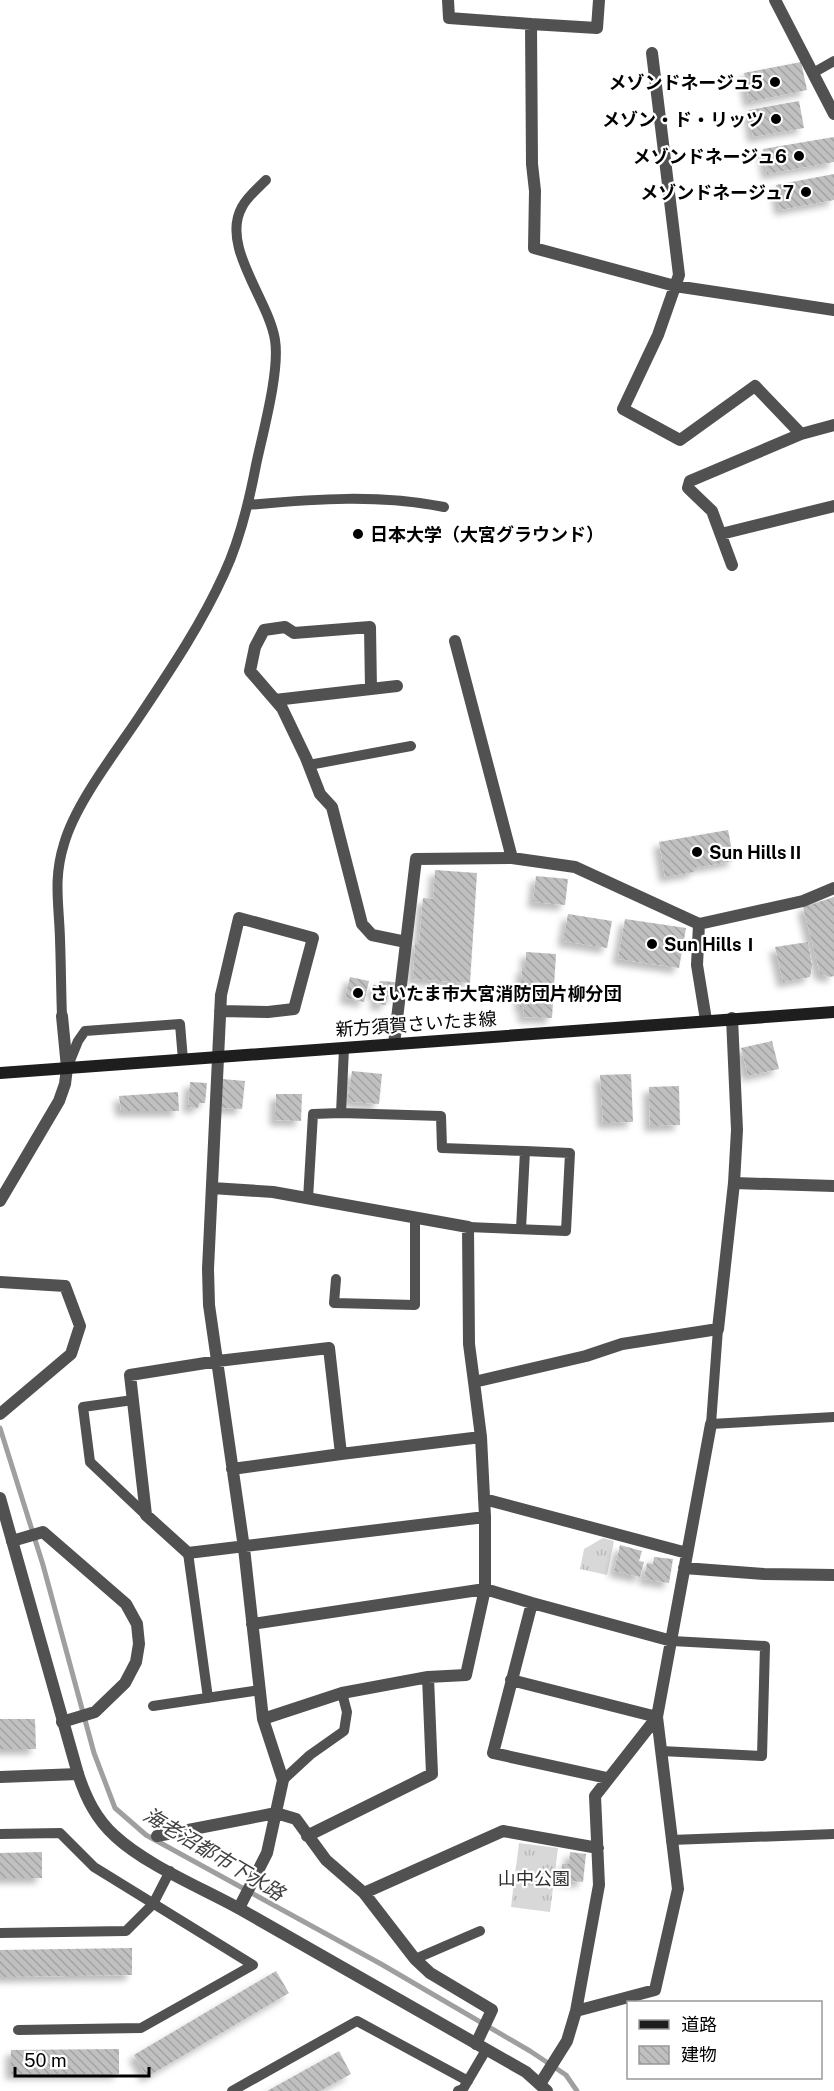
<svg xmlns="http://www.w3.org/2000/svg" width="834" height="2091" font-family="'Public Sans','Noto Sans JP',sans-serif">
<defs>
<pattern id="grass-tufts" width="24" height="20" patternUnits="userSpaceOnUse" patternTransform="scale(1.5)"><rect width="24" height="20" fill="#d8d8d8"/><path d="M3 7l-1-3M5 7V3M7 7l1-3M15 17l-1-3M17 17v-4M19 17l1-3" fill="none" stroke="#b8b8b8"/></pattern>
<pattern id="building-back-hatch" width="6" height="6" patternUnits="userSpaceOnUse" patternTransform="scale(1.5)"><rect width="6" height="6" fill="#c0c0c0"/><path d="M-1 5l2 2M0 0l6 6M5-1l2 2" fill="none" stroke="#a3a3a3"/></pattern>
<filter id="shadow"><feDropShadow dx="-5.5" dy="5.5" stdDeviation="3" flood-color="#0004"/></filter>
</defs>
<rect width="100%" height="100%" fill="#fff"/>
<!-- grass -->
<path fill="url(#grass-tufts)" d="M 603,1538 L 614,1541 L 607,1575 L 580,1569 L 584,1549 Z
M 519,1843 L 558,1848 L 550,1912 L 511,1907 Z"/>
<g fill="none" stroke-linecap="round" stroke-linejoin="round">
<!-- stream -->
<path stroke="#9f9f9f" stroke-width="5" d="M 0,1428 L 43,1565 L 94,1753 L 115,1808 L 146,1835 L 381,1964 L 530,2051 L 566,2075 L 577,2091"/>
</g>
<!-- building -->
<path fill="url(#building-back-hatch)" filter="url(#shadow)" d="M 801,62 L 807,90 L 749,102 L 744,73 Z
M 799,101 L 804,128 L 753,137 L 749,110 Z
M 834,137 L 834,162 L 767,174 L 763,149 Z
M 834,174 L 834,200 L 780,210 L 776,185 Z
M 728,830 L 734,861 L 694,868 L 694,872 L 665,877 L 659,842 Z
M 435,870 L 477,873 L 470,983 L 413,979 L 415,942 L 419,944 L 423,898 L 433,899 Z
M 536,876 L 568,879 L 565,905 L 533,902 Z
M 834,897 L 834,976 L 830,977 L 820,974 L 803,907 Z
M 568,914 L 612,921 L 607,948 L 563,941 Z
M 625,919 L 686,928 L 679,968 L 618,959 Z
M 808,942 L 812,966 L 810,977 L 783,982 L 775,947 Z
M 526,952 L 556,954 L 552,1018 L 523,1017 L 524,1007 L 520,1007 L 522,968 L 526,968 Z
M 350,977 L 369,981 L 364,1002 L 345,998 Z
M 380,981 L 395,982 L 393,998 L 387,997 L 386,1005 L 375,1004 L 377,994 L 372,993 L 373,985 L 379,985 Z
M 772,1041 L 779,1069 L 748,1076 L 741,1048 Z
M 352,1071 L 382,1074 L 379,1104 L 353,1102 L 348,1097 Z
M 631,1074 L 633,1122 L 603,1123 L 600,1075 Z
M 222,1079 L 245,1081 L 242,1109 L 220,1108 Z
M 190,1082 L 207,1083 L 205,1103 L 199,1103 L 198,1108 L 188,1107 Z
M 679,1086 L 680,1125 L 650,1126 L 649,1087 Z
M 178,1092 L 179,1111 L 121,1111 L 119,1096 Z
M 276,1094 L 302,1094 L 301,1121 L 275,1120 Z
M 620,1545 L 642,1551 L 639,1561 L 644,1562 L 640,1577 L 614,1571 Z
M 654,1557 L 673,1559 L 669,1583 L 644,1579 L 647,1563 L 653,1564 Z
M 0,1719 L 35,1719 L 36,1749 L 0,1749 Z
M 42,1852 L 42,1878 L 0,1878 L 0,1853 Z
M 570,1852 L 586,1854 L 583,1882 L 561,1880 L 562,1864 L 569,1864 Z
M 132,1948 L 132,1975 L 0,1977 L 0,1950 Z
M 276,1971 L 289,1993 L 147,2077 L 134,2055 Z
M 119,2049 L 119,2074 L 11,2074 L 11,2050 Z
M 339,2051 L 351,2074 L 320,2091 L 267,2091 Z"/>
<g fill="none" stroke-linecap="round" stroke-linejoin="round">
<!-- service -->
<path stroke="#515151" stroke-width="10" d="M 813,73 L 834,61
M 248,505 C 315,499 378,494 444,507
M 309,765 L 411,746
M 62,1016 C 61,991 61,965 60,939 C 59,904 53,879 64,844 C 75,805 112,757 135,723 C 167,675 200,627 224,574 C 240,540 249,502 256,465 C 263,432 280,371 275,340 C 269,300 220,246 242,207 C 247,197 258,188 266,180
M 67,1068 L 78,1041 L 85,1031 L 180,1024 L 183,1060
M 341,1113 L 441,1116 L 442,1148 L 525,1151
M 308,1199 L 313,1114 L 341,1113 L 344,1048
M 468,1227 L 566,1231 L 570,1153 L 525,1151 L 521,1229
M 336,1279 L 334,1303 L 415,1305 L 415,1217
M 718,1329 L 711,1424 L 834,1417
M 133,1400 L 83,1407 L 90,1462 L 146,1515
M 188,1553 L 208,1698
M 153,1706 L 260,1690
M 661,1751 L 762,1756 L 765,1646 L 672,1641
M 283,1780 L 310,1755 L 344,1731 L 347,1712 L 342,1693
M 0,1834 L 60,1833 L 94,1867 L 253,1965 L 141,2028 L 18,2030
M 671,1840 L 834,1834
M 0,1933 L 126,1931 L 153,1904 L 170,1871
M 415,1959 L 480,1931
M 232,2091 L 357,2021 L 468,2081
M 458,2091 L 463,2089 L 486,2050"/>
<!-- minor -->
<path stroke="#515151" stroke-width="12" d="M 448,0 L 449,18 L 531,24 L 532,164 L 535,191 L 534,248 L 675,286 L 834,310
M 775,0 L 834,114
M 531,24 L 597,28 L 599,0
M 652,53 L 679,275 L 658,335 L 623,409 L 680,440 L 755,386 L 801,434
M 721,534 L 834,506
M 732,565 L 712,511 L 688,488 L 690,481 L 801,434 L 834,425
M 455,641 L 512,858 L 575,867 L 699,924 L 803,901 L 834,888
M 371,689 L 370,627 L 294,633 L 285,627 L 264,630 L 255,647 L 250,671 L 282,708 L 306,758 L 320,794 L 332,807 L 362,924 L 372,935 L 406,942
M 275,700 L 397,686
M 699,924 L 697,965 L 706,1020
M 220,1011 L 268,1012 L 294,1009 L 313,938 L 239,918 L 221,995 L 208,1269 L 209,1305 L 244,1548 L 263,1719 L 283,1780 L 267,1853 L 239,1908
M 62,1016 L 67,1068
M 394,1044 L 416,859 L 512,858
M 734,1183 L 834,1186
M 212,1188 L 273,1192 L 468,1227 L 469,1344 L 474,1382
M 0,1282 L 65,1286 L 80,1326 L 71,1354 L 0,1414
M 481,1437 L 341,1454 L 329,1348 L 218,1361 L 130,1375 L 146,1515 L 188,1553 L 485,1517
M 232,1469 L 341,1454
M 484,1499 L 687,1553
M 12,1541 L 43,1532 L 126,1604 L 137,1624 L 139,1644 L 136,1662 L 125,1683 L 95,1712 L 62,1722
M 684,1568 L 764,1574 L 834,1575
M 532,1603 L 493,1753 L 607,1778
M 252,1624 L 485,1589 L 532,1603 L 672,1641
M 511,1680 L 657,1717 L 678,1889 L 655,1990 L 576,2011
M 263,1719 L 342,1693 L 428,1677 L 466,1675 L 485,1589 L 485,1517 L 481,1437 L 474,1382 L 586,1356 L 622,1344 L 718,1329 L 734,1183 L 737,1130 L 732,1018
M 0,1777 L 78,1774
M 157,1836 L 276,1813 L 296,1819 L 326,1860 L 364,1893 L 503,1831 L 598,1848
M 307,1836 L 432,1774 L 428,1677
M 364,1893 L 415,1959 L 430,1973 L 492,2010 L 476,2044
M 540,2084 L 567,2041 L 576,2011 L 599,1885 L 595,1796 L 657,1717 L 711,1424"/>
<!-- tertiary -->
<path stroke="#515151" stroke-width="12" d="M 0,1201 L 59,1101 L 65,1084 L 67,1068
M 0,1498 L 78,1774 C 86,1798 96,1819 115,1836 C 146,1865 202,1888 240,1909 C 336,1963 430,2018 526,2072 L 547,2091"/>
<!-- secondary -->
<path stroke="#1e1e1e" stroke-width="12" d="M 0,1073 L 834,1012"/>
</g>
<!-- markers -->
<g fill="#000" stroke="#fff" stroke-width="2">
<circle cx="775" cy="82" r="6"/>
<circle cx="776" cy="119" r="6"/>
<circle cx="799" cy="156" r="6"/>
<circle cx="806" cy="192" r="6"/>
<circle cx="358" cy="534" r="6"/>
<circle cx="697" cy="852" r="6"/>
<circle cx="652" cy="944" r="6"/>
<circle cx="358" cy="993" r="6"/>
</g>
<g text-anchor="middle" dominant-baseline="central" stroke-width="4.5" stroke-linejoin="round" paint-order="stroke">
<!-- poi labels -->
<g font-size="18" font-weight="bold" fill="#000" stroke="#fff" text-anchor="end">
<text x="763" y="82">メゾンドネージュ5</text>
<text x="764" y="119">メゾン・ド・リッツ</text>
<text x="787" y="156">メゾンドネージュ6</text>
<text x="794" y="192">メゾンドネージュ7</text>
<text x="370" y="534" text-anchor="start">日本大学（大宮グラウンド）</text>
<text x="709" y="852" text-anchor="start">Sun HillsⅡ</text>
<text x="664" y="944" text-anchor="start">Sun HillsⅠ</text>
<text x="370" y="993" text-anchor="start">さいたま市大宮消防団片柳分団</text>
</g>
<!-- street labels -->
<g font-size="18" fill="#000" stroke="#fff">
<text transform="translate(416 1024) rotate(-4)">新方須賀さいたま線</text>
</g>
<!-- park labels -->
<g font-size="18" fill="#2f2f2f" stroke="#fff">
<text x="534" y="1878">山中公園</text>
</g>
<!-- water labels -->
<g font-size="20" font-style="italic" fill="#404040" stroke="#fff">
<text transform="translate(214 1854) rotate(31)">海老沼都市下水路</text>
</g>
</g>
<!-- legend -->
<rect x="627" y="2001" width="195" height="78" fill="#ffffff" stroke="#999999" stroke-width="1.5"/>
<rect x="639" y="2020" width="30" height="9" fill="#1e1e1e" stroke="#999999" stroke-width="1.5"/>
<text x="681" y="2031" font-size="18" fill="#000000">道路</text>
<rect x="639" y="2046" width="30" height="18" fill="url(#building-back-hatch)" stroke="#999999" stroke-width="1.5"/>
<text x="681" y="2061" font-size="18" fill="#000000">建物</text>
<!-- scale -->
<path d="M15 2067v9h134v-9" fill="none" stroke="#000000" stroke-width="3"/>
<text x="24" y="2067" font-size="18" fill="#000000" stroke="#ffffff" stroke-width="4.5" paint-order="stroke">50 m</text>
</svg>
